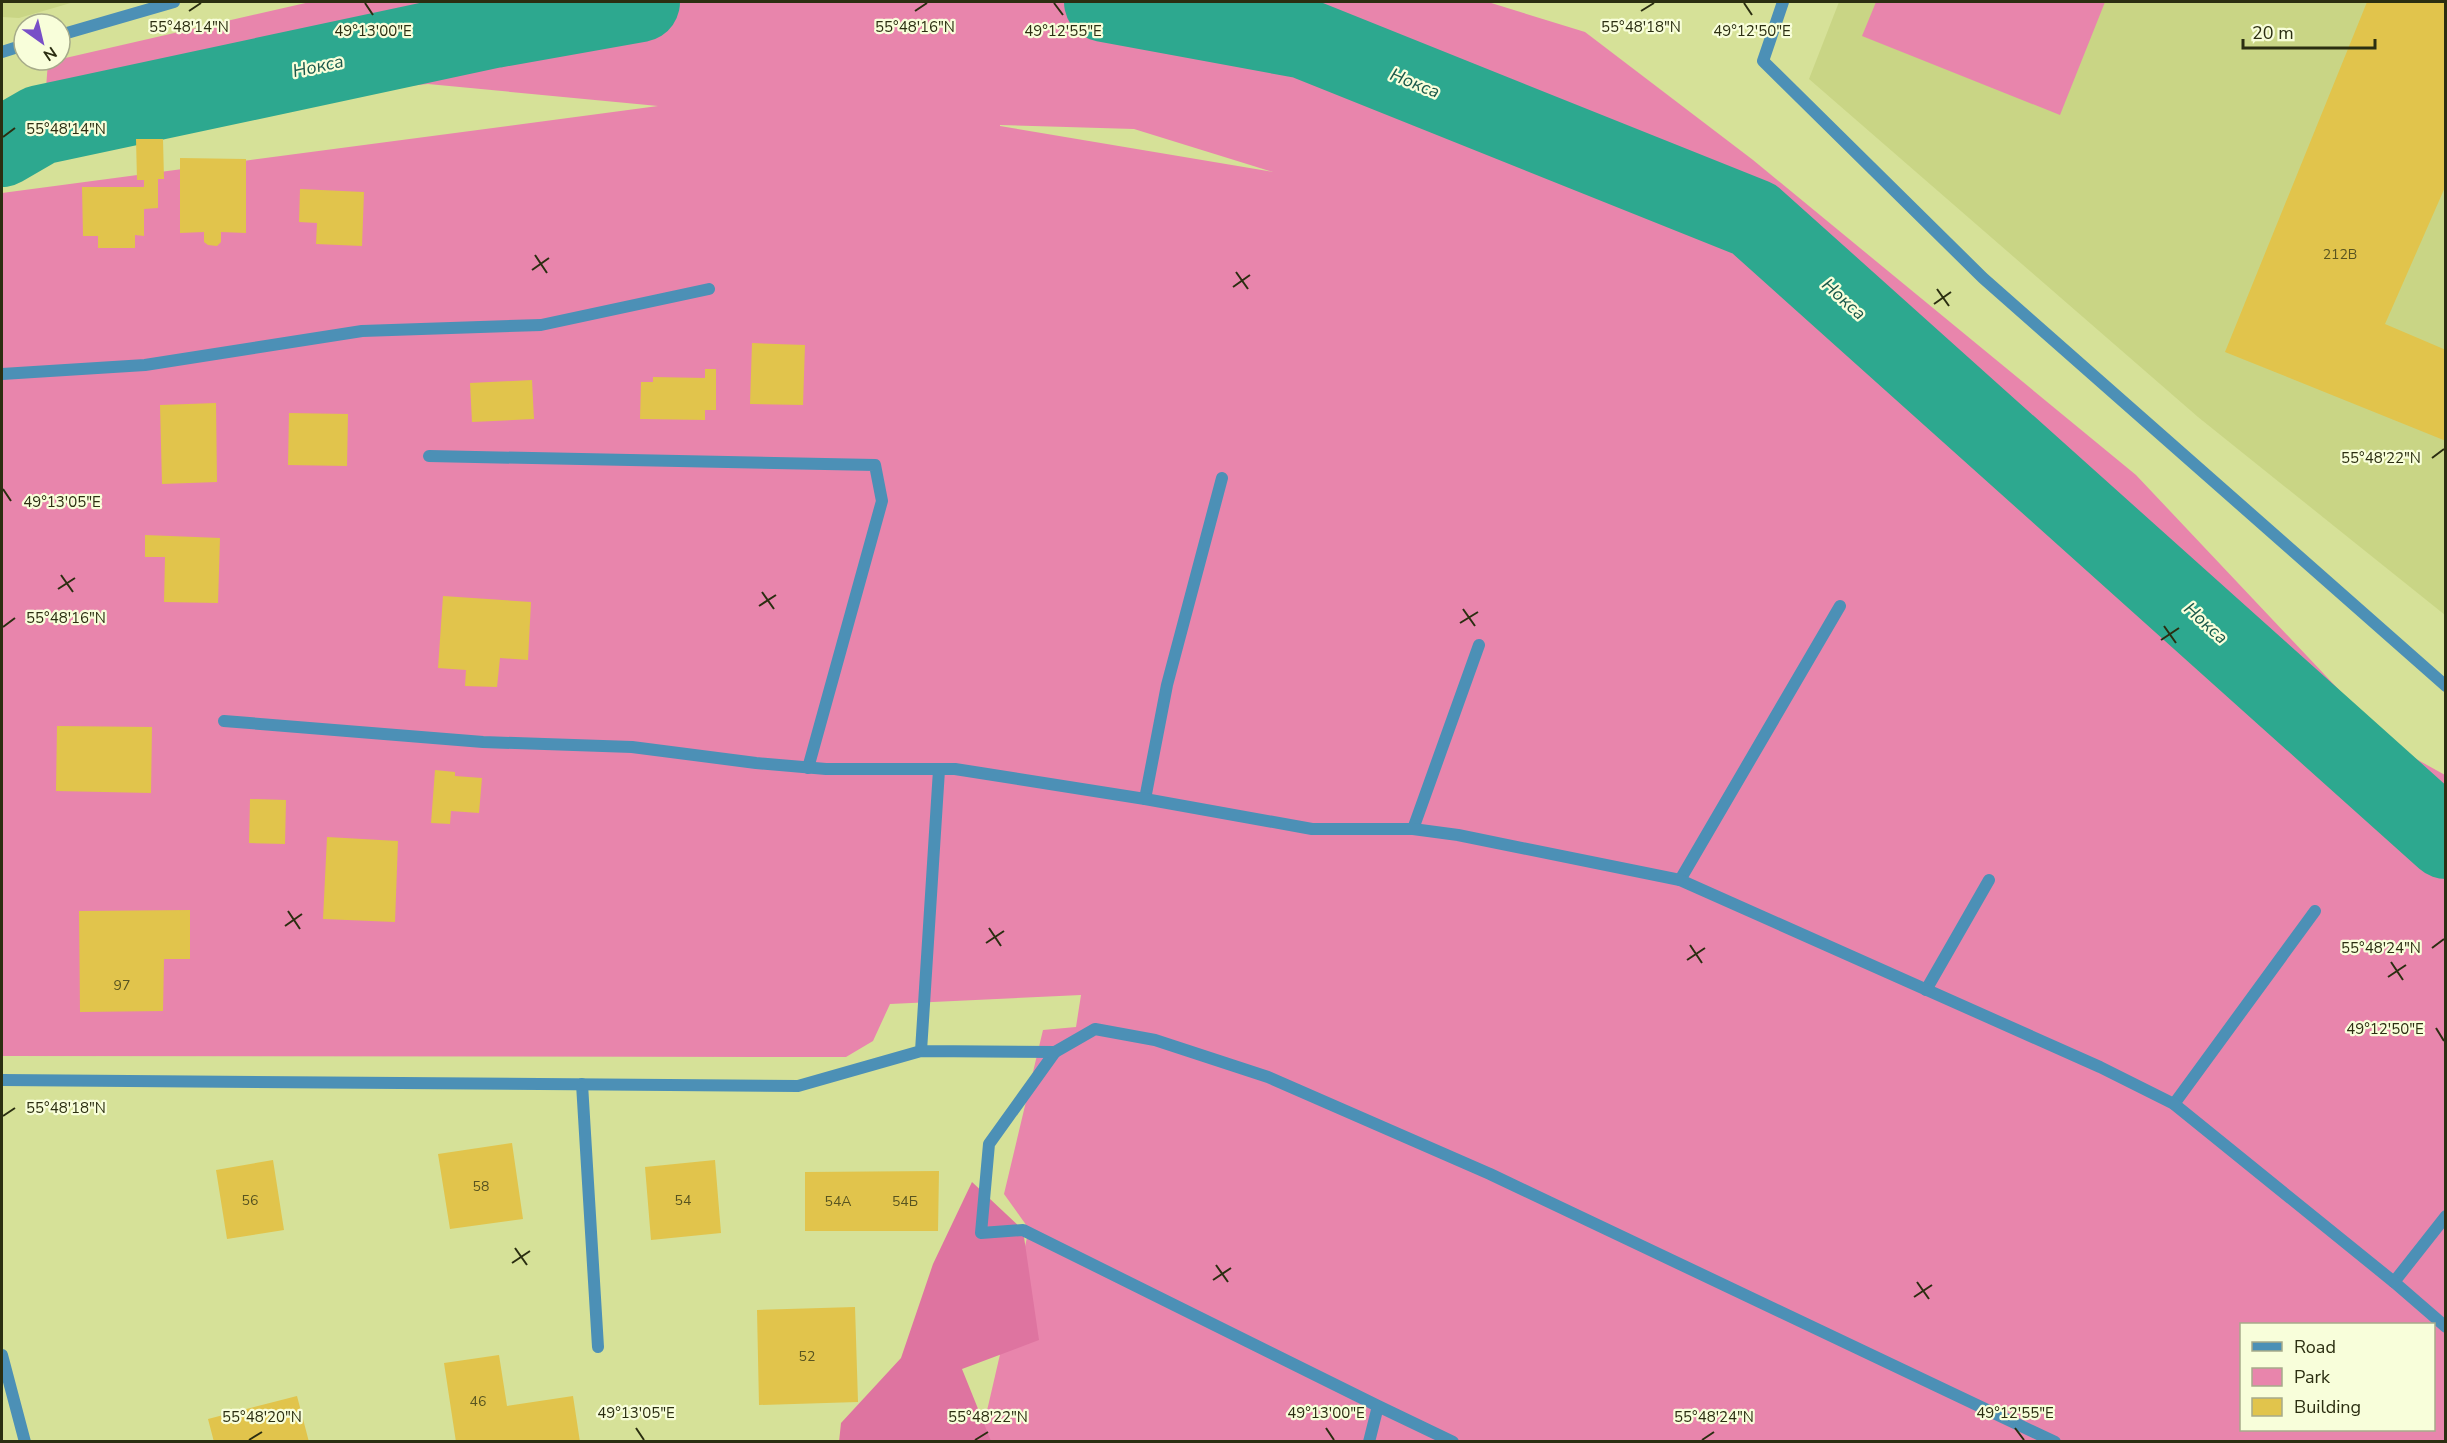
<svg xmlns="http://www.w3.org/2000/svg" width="2447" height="1443" font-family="'Nunito Sans',sans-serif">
<rect width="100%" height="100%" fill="#d6e198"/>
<!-- built -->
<path fill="#c9d585" d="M 2,2 L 74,2 L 19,18 L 2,17 Z
M 1839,2 L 2445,2 L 2445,615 L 2198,417 L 1809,79 Z"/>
<!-- green -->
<path fill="#e885ac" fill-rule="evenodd" d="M 310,2 L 1488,2 L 1585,32 L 1753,160 L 2136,475 L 2391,745 L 2445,775 L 2445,1441 L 980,1441 L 1029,1229 L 1004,1194 L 1043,1030 L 1076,1027 L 1081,995 L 890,1004 L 873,1041 L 846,1057 L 2,1056 L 2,193 L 658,106 L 428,84 L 150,112 L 104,92 L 45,101 L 48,62 ZM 1000,125 L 1134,129 L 1273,172 L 1000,126 ZM 2242,1324 L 2434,1324 L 2434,1430 L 2242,1430 Z
M 1876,2 L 2105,2 L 2060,115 L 1862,36 Z"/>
<!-- forest -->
<path fill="#de74a0" d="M 972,1182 L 1023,1230 L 1039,1340 L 962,1369 L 991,1441 L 839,1442 L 841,1423 L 901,1358 L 933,1264 Z"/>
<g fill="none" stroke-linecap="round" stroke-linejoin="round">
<!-- river -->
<path stroke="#2da88f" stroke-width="80" d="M 1104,2 L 1305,39 L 1754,219 L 2446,839
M 2,147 L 40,125 L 494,28 L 640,2"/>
</g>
<!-- building -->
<path fill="#e1c44c" d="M 2367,2 L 2446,2 L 2446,185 L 2385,324 L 2446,350 L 2446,441 L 2225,352 Z
M 136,139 L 163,139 L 164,179 L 158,179 L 158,208 L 144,209 L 144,236 L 135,235 L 135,248 L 98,248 L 98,236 L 83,236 L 82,187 L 144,187 L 144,180 L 137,180 Z
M 180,158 L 246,159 L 246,233 L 221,232 L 221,242 L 217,246 L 208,245 L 204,242 L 204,232 L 180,233 Z
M 300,189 L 364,192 L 362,246 L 316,244 L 317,223 L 299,222 Z
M 752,343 L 805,345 L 803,405 L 750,404 Z
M 705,369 L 716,369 L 716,410 L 705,410 L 705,420 L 640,419 L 641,382 L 653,382 L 653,377 L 705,378 Z
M 532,380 L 534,419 L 472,422 L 470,383 Z
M 216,403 L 217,482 L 162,484 L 160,405 Z
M 289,413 L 348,414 L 347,466 L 288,465 Z
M 145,535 L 220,538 L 218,603 L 164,602 L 165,557 L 145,557 Z
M 443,596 L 531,602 L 528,660 L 500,658 L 497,687 L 465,686 L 466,670 L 438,668 Z
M 57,726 L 152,727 L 151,793 L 56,791 Z
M 435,770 L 455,772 L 455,776 L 482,778 L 479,813 L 451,811 L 450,824 L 431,823 Z
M 250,799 L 286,800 L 285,844 L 249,843 Z
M 327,837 L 398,841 L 395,922 L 323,919 Z
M 190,910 L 190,959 L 164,959 L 163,1011 L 80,1012 L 79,911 Z
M 512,1143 L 523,1219 L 450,1229 L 438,1154 Z
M 273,1160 L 284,1230 L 227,1239 L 216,1170 Z
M 715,1160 L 721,1233 L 651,1240 L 645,1167 Z
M 939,1171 L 938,1231 L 805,1231 L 805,1172 Z
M 855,1307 L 858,1402 L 759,1405 L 757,1310 Z
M 499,1355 L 507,1406 L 573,1396 L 580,1442 L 456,1442 L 444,1363 Z
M 297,1396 L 309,1442 L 214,1442 L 208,1419 Z"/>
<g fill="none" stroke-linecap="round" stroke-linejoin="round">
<!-- service -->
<path stroke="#4c90b6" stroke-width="12" d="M 1783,2 L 1763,61 L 1983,278 L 2446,686
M 60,35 L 174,2
M 2,52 L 24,45
M 2,374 L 145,365 L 362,331 L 541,325 L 709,289
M 429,456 L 875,465 L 882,501 L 808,768
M 1145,799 L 1167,685 L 1222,478
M 1413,829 L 1479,645
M 1680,880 L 1840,606
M 1926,990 L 1989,880
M 1055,1052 L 989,1144 L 981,1233 L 1023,1230 L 1378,1406 L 1453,1442
M 582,1084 L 598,1347
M 2174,1104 L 2315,911
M 2394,1282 L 2446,1216
M 1369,1442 L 1378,1406"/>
<!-- minor -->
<path stroke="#4c90b6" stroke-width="12" d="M 224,721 L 483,742 L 632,747 L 756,763 L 826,769 L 955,769 L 1145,799 L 1312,829 L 1413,829 L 1458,835 L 1680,880 L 2100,1067 L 2174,1104 L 2394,1282 L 2446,1327
M 921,1051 L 939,770
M 2,1080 L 798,1086 L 921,1051 L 1055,1052 L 1095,1029 L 1155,1040 L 1268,1077 L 1490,1174 L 2055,1442
M 2,1355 L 25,1442"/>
</g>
<!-- ticks -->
<path fill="none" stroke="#2b2e11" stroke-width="2" d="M 365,3 L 373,15M 1054,3 L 1063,15M 1744,3 L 1752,15M 189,11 L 201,3M 915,11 L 927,3M 1641,11 L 1654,3M 3,137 L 15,128M 535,255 L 547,273M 532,270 L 549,258M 1236,272 L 1248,289M 1233,287 L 1250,275M 1937,289 L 1949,306M 1934,304 L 1951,292M 2432,458 L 2444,449M 3,489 L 11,501M 61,575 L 73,592M 58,589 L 75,578M 762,592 L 774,609M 759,606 L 776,595M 1463,609 L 1475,626M 1460,623 L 1478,612M 2164,626 L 2176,643M 3,627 L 15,618M 2161,640 L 2179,628M 288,911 L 300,929M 285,926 L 302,914M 989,928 L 1001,946M 986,943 L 1004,931M 1690,945 L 1702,963M 2432,948 L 2444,939M 1687,960 L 1705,948M 2391,962 L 2403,980M 2388,977 L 2406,965M 2436,1028 L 2444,1041M 3,1116 L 15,1108M 515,1248 L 527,1265M 512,1263 L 530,1251M 1216,1265 L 1228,1282M 1213,1280 L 1231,1268M 1917,1282 L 1929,1299M 1914,1297 L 1932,1285M 636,1428 L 644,1440M 1326,1428 L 1334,1440M 2015,1428 L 2024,1440M 249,1440 L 262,1432M 975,1440 L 988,1432M 1702,1440 L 1714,1432"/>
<g text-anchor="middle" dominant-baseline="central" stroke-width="4.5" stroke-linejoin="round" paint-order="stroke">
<!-- number labels -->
<g font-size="14" fill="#585420">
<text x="2340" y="254">212В</text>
<text x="122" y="985">97</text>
<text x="481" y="1186">58</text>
<text x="250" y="1200">56</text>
<text x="683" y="1200">54</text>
<text x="838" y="1201">54А</text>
<text x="905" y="1201">54Б</text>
<text x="807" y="1356">52</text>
<text x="478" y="1401">46</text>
</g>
<!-- water labels -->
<g font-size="18" font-style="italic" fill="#18584a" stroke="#f8feda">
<text transform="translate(318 66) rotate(-12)">Нокса</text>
<text transform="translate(1415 83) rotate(22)">Нокса</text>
<text transform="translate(1844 299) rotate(42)">Нокса</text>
<text transform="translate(2206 623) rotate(42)">Нокса</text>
</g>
</g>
<g font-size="15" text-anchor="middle" fill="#2b2e11" stroke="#f8feda" stroke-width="4.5" stroke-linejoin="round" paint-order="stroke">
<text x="189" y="32">55°48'14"N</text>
<text x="915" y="32">55°48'16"N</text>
<text x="1641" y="32">55°48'18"N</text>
<text x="1063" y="36">49°12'55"E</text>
<text x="1752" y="36">49°12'50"E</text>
<text x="373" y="36">49°13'00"E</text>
<text x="66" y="134">55°48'14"N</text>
<text x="2381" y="463">55°48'22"N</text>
<text x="62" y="507">49°13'05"E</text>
<text x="66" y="623">55°48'16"N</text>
<text x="2381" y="953">55°48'24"N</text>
<text x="2385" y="1034">49°12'50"E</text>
<text x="66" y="1113">55°48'18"N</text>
<text x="636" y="1418">49°13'05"E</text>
<text x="1326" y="1418">49°13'00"E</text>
<text x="2015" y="1418">49°12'55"E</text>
<text x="262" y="1422">55°48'20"N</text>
<text x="988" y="1422">55°48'22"N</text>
<text x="1714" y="1422">55°48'24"N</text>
</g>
<!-- border -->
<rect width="2447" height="1443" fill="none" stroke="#2b2e11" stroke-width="6"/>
<!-- legend -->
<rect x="2240" y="1323" width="195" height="108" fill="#f8feda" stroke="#a6ab8a" stroke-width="1.5"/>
<rect x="2252" y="1342" width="30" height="9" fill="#4c90b6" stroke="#a6ab8a" stroke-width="1.5"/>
<text x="2294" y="1353" font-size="18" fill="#2b2e11">Road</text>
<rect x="2252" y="1368" width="30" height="18" fill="#e885ac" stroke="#a6ab8a" stroke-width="1.5"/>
<text x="2294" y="1383" font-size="18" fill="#2b2e11">Park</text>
<rect x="2252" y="1398" width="30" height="18" fill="#e1c44c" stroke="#a6ab8a" stroke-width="1.5"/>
<text x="2294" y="1413" font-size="18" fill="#2b2e11">Building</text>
<!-- north arrow -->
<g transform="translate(42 42) rotate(146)"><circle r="28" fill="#f8feda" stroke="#a6ab8a" stroke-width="1.5"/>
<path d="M0-4.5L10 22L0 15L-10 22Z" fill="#784fc7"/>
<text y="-9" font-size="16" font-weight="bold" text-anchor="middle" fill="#2b2e11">N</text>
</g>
<!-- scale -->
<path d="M2243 39v9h132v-9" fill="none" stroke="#2b2e11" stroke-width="3"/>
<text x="2252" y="39" font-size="18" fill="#2b2e11" stroke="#f8feda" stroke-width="4.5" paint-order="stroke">20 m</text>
</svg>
